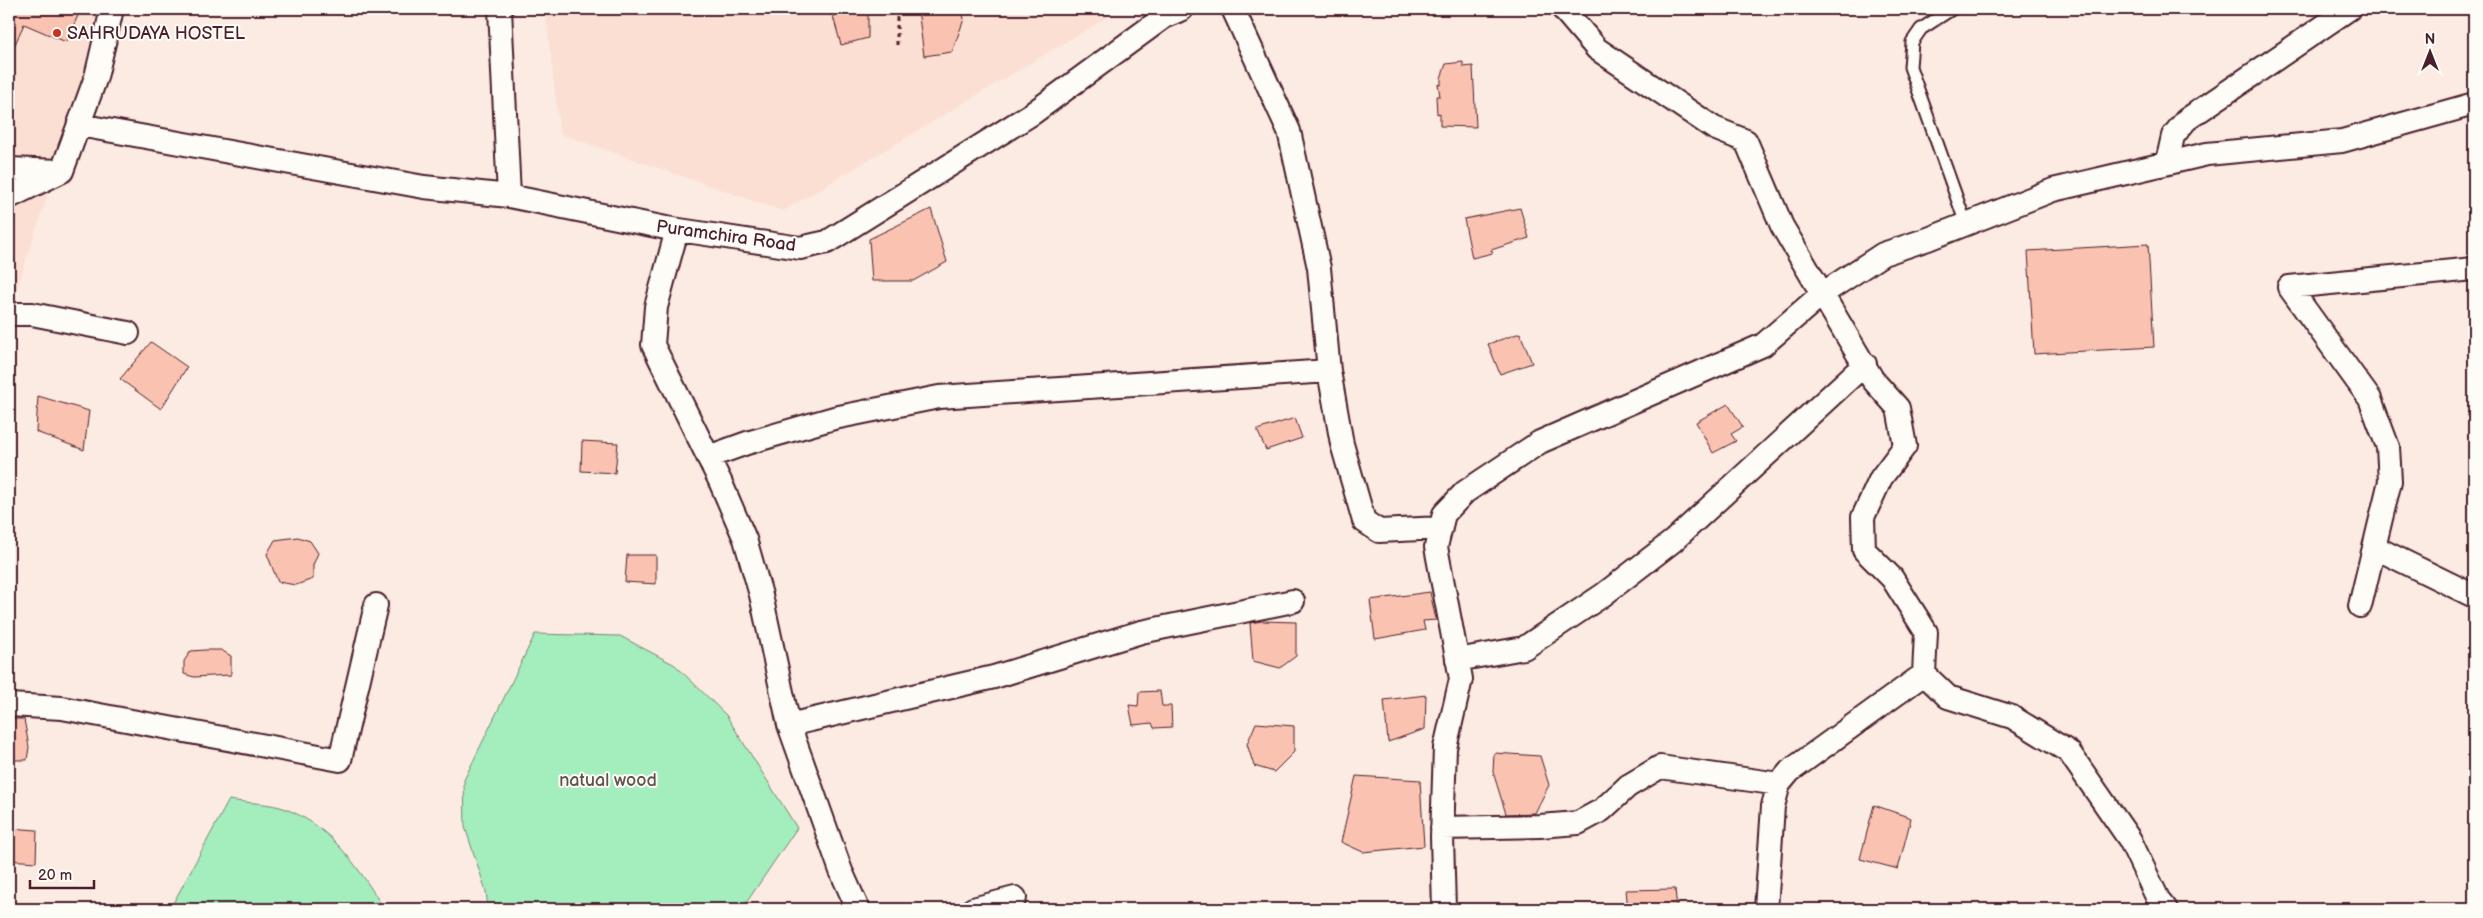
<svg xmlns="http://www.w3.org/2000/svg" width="2483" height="918" font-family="'Balsamiq Sans',sans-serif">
<rect width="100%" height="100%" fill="#fcebe2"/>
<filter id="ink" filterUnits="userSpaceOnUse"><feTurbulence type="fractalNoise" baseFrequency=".02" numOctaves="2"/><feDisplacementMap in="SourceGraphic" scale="10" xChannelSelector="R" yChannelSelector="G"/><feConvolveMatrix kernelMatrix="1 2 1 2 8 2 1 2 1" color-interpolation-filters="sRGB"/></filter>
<g filter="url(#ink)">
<!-- built -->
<path fill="#fbdfd3" d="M 9,9 L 109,9 L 9,312 Z
M 545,9 L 1121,9 L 783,211 L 560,134 Z"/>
<!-- green -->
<path fill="#a4edbc" stroke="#778674" d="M 535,634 L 620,636 L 675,665 L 726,715 L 797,828 L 742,909 L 488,909 L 486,891 L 465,827 L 464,780 Z
M 229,800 C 245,803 272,803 286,809 C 333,828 359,868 384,909 L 170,909 Z"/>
<!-- building -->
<path fill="#fac2b0" stroke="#4a1f2b" d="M 9,9 L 81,9 L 66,42 L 24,24 L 9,58 Z
M 831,9 L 868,9 L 868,38 L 841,45 Z
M 918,9 L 962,9 L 964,19 L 952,52 L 924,56 Z
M 1463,62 L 1463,67 L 1473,66 L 1476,127 L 1440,126 L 1440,113 L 1437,114 L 1436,96 L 1440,96 L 1438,84 L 1441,85 L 1441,78 L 1446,64 Z
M 1520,208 L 1529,238 L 1491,250 L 1493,253 L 1472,258 L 1464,219 Z
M 931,209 L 947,262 L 913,281 L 872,281 L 869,239 Z
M 2148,244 L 2154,347 L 2034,354 L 2028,251 Z
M 1520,333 L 1532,363 L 1500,374 L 1488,344 Z
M 151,342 L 187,367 L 161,409 L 120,379 Z
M 38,396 L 89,411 L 84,450 L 36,432 Z
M 1728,404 L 1743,427 L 1731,434 L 1736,441 L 1713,453 L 1696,422 Z
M 1295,418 L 1302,438 L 1266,450 L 1257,430 Z
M 582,441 L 618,443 L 615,473 L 581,471 Z
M 298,537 L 310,541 L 318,553 L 313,565 L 313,579 L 296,585 L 278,582 L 267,554 L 275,540 Z
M 627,555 L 656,555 L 656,584 L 625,582 Z
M 1430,592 L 1436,620 L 1423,621 L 1425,630 L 1375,639 L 1370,600 Z
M 1262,621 L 1296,622 L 1296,656 L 1280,668 L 1253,661 L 1250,623 Z
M 205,650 L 221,650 L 231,656 L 231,675 L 194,677 L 184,674 L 184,661 L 191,651 Z
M 1160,691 L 1162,706 L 1171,706 L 1172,727 L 1154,728 L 1152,723 L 1133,725 L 1129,705 L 1138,706 L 1139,692 Z
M 1426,695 L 1425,729 L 1388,742 L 1384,700 Z
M 9,719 L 24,719 L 29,747 L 27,760 L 9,760 Z
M 1256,723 L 1294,726 L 1294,752 L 1274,772 L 1254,766 L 1247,744 Z
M 1494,753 L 1540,756 L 1549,785 L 1535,813 L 1506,814 L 1493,772 Z
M 1356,776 L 1420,780 L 1424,846 L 1363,852 L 1341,842 Z
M 1874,805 L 1911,818 L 1898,869 L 1860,859 Z
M 9,828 L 37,830 L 36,862 L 9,860 Z
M 1675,889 L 1677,909 L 1628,909 L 1626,890 Z"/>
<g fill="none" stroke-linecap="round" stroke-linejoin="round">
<defs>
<path id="service" d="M 1952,9 L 1921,29 L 1912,42 L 1910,67 L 1966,224"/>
<path id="minor" d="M 500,9 L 509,196
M 1233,9 L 1289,131 L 1319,268 L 1329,371 L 1342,444 L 1364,521 L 1379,531 L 1441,528
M 1563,9 L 1597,49 L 1714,128 L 1746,141 L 1782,226 L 1873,380 L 1898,408 L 1905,446 L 1881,478 L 1863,517 L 1864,550 L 1892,578 L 1926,632 L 1924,674 L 1948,697 L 2012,717 L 2069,752 L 2130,840 L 2158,899 L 2166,909
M 79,125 L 424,187 L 509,196 L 666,228 L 800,248 L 827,242 L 1033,113 L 1164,17 L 1182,9
M 2167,163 L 2173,136 L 2186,120 L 2349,9
M 9,169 L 60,171
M 9,197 L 62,171 L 96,77 L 112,9
M 677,230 L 656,307 L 653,345 L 720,481 L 745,539 L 761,595 L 789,725 L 841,871 L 858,909
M 2289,287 L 2370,399 L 2388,447 L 2390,481 L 2360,606
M 2289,287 L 2474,269
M 9,314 L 32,314 L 128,333
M 708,457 L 747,443 L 834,418 L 939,397 L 1329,371
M 2374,547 L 2474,596
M 1457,660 L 1524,648 L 1603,595 L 1673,541 L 1865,364
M 9,705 L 62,708 L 340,760 L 376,605
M 789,725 L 994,677 L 1141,632 L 1293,601
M 1442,828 L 1540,826 L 1578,823 L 1602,810 L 1628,786 L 1660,767 L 1779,784
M 973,909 L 1015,898
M 1444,909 L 1442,837 L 1445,748 L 1461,679 L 1436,547 L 1444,514 L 1465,492 L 1540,442 L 1763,345 L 1822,294 L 1883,254 L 1928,239 L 2053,190 L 2207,154 L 2342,141 L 2474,104
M 1766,909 L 1773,806 L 1779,784 L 1790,771 L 1924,674"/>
</defs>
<!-- service casing -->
<use href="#service" stroke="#4a1f2b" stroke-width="15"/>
<!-- minor casing -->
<use href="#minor" stroke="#4a1f2b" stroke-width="26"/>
<!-- path -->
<path stroke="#4a1f2b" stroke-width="3" stroke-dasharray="4 4" stroke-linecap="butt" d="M 897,9 L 897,47"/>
<!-- service -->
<use href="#service" stroke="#fdfcf7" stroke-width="11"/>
<!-- minor -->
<use href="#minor" stroke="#fdfcf7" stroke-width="22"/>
</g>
</g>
<!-- markers -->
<circle fill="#c8321e" stroke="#fdfcf7" stroke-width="2" cx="57" cy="33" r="5"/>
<g text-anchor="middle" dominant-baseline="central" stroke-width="4" stroke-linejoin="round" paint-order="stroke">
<!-- poi labels -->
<g font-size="18" fill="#4a1f2b" stroke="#fdfcf7" text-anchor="start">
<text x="67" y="33">SAHRUDAYA HOSTEL</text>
</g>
<!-- street labels -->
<g font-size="18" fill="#4a1f2b" stroke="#fdfcf7">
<text transform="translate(726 236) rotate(8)">Puramchira Road</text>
</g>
<!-- park labels -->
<g font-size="18" fill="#60524f" stroke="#fdfcf7">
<text x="608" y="780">natual wood</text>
</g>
</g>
<!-- margin -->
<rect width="2483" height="918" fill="none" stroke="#fdfcf7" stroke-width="30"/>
<rect x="15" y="15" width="2453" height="888" fill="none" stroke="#4a1f2b" stroke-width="2" filter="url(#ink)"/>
<!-- north arrow -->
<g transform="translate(2430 52)" stroke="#fdfcf7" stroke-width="4" paint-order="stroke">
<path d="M0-4L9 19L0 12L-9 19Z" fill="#4a1f2b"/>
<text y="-8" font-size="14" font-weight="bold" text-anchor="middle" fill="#4a1f2b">N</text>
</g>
<!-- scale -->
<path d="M30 880v8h64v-8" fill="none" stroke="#4a1f2b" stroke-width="2.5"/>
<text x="38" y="880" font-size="15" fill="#4a1f2b" stroke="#fdfcf7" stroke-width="4" paint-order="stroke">20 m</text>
</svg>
